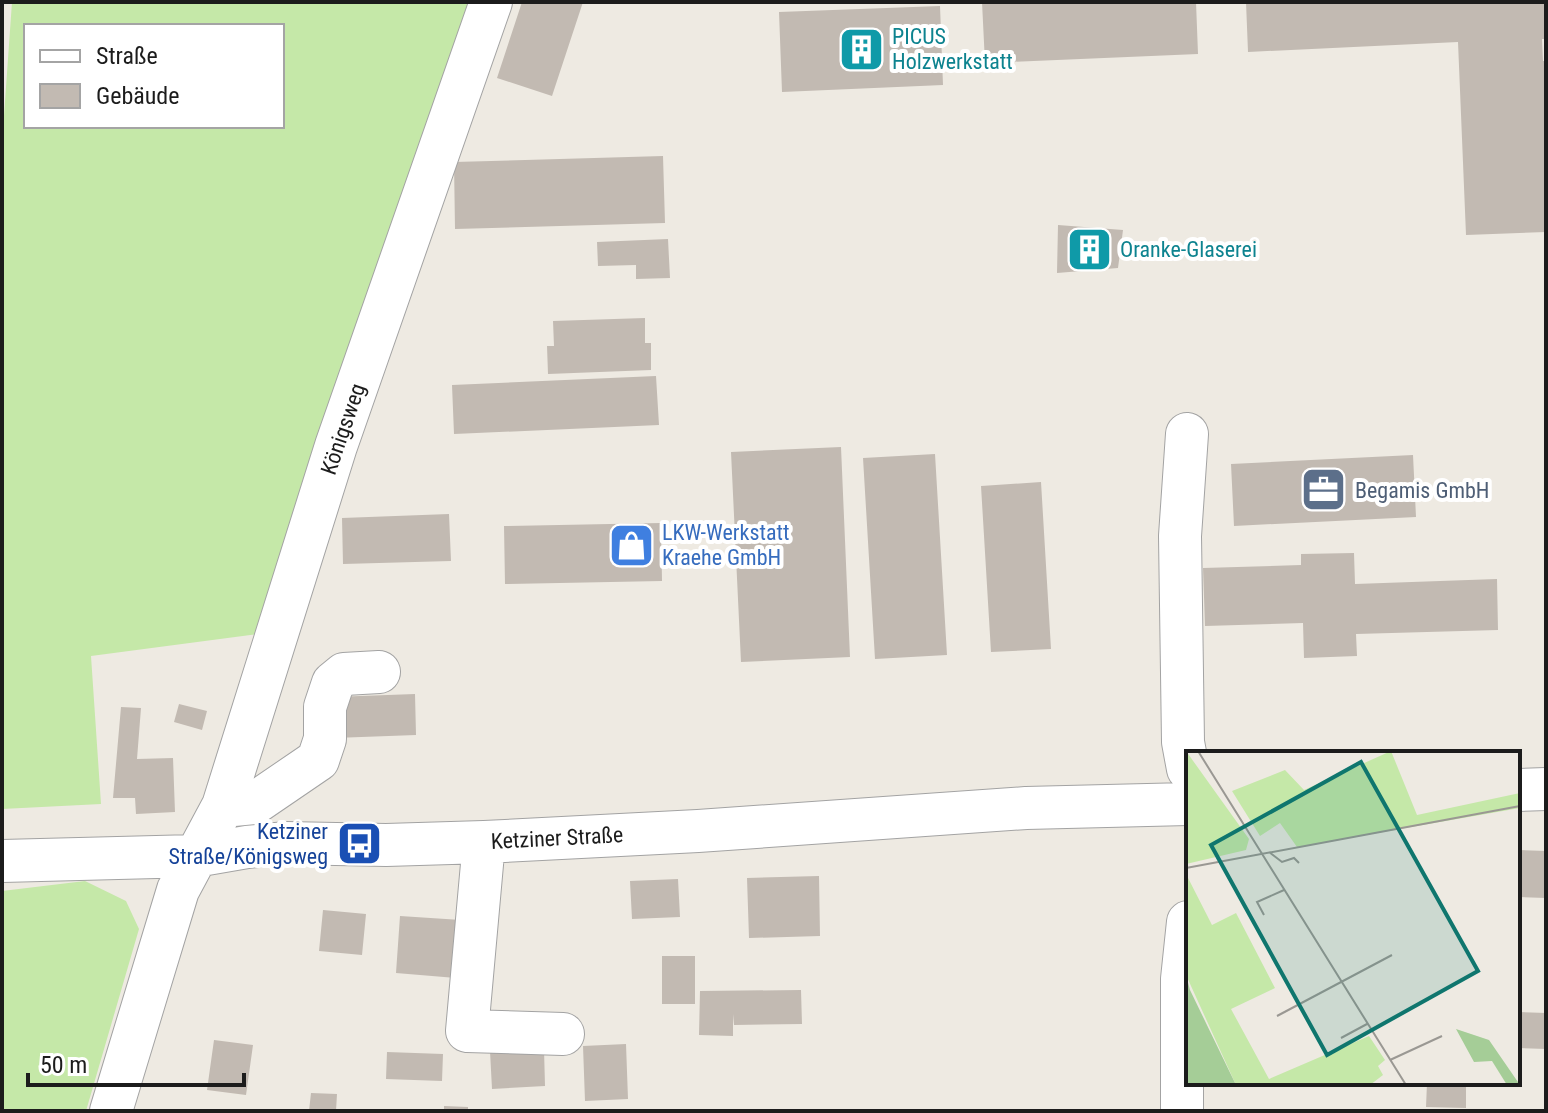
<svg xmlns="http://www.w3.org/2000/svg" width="1548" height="1113" font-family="'Roboto Condensed',sans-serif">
<rect width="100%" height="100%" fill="#eeeae2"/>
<!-- grass -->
<path fill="#c5e8a8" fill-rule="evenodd" d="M 12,2 L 500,2 L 281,631 L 91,656 L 101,804 L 2,809 L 2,144 ZM 26,26 L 282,26 L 282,126 L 26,126 Z
M 85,881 L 126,901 L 139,929 L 86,1111 L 2,1111 L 2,891 Z"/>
<!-- building -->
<path fill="#c2bab2" d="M 522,2 L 583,2 L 552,96 L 497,78 Z
M 982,2 L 1196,2 L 1198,54 L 985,63 Z
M 1246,2 L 1546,2 L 1546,39 L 1542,39 L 1543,61 L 1546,61 L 1546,232 L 1466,235 L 1458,42 L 1248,52 Z
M 940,6 L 943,85 L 782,92 L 779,12 Z
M 663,156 L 665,223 L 455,229 L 454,162 Z
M 1058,225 L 1123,230 L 1118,268 L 1057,273 Z
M 668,239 L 670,278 L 636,279 L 636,265 L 598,266 L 597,242 Z
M 645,318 L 645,343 L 651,343 L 651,370 L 548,374 L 547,346 L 554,346 L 553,321 Z
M 656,376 L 659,425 L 454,434 L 452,385 Z
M 841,447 L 850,657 L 741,662 L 731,452 Z
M 935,454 L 947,655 L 875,659 L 863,458 Z
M 1413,455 L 1416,517 L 1234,526 L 1231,464 Z
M 1041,482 L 1051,649 L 991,652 L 981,486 Z
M 449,514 L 451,561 L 343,564 L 342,518 Z
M 661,523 L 662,581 L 505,584 L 504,526 Z
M 1354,553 L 1355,584 L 1497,579 L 1498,630 L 1356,634 L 1357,656 L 1304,658 L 1303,623 L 1205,626 L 1203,568 L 1301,565 L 1301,554 Z
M 415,694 L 416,735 L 334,738 L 333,697 Z
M 179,704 L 207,711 L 202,730 L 174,722 Z
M 121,707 L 141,708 L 137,759 L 173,758 L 175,812 L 136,814 L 135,798 L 113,798 Z
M 1518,850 L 1546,851 L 1546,898 L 1518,897 Z
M 819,876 L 820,936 L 749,938 L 747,878 Z
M 678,879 L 680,917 L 632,919 L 630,881 Z
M 323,910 L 366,914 L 362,955 L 319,951 Z
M 400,916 L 461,920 L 456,978 L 396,973 Z
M 662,956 L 695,956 L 695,1004 L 662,1004 Z
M 801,990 L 802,1024 L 734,1025 L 733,1014 L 733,1036 L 699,1035 L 700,991 Z
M 1518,1012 L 1546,1013 L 1546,1049 L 1518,1048 Z
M 214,1040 L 253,1045 L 246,1095 L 207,1090 Z
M 626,1044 L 628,1099 L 585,1101 L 583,1046 Z
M 544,1049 L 545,1086 L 492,1089 L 490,1051 Z
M 387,1052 L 443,1054 L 442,1081 L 386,1079 Z
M 1427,1083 L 1466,1083 L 1466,1108 L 1426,1107 Z
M 311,1093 L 337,1094 L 336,1111 L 309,1111 Z
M 444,1106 L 468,1107 L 468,1111 L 444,1111 Z"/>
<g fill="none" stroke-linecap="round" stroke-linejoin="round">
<defs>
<path id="minor" d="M 1187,434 L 1180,536 L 1183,742 L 1188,769
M 1518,790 L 1546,789
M 223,806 L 255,803 L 318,760 L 325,739 L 325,707 L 333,683 L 344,674 L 379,672
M 484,842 L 467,1031 L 563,1034
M 2,861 L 195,856 L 247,847 L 286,843 L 386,845 L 484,842 L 698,831 L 1026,808 L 1188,804
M 111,1111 L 178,890 L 223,806 L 336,446 L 491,2
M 1182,1111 L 1182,979 L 1188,922"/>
</defs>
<!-- minor casing -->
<use href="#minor" stroke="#a3a3a3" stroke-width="44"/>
<!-- minor -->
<use href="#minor" stroke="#fff" stroke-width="42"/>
</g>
<!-- icons -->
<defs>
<symbol id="building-square" viewBox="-11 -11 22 22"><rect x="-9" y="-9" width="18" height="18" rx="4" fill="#0f9aa8" stroke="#fff"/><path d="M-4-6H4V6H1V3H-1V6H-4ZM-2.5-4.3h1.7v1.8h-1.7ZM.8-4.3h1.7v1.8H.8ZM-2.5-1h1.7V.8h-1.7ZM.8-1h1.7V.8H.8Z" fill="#fff"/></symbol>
<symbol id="office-square" viewBox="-11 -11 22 22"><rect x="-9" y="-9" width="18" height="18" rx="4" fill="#5c6f8a" stroke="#fff"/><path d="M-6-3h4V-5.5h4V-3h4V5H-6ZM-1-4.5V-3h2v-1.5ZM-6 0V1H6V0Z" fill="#fff"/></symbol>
<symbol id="shop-square" viewBox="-11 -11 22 22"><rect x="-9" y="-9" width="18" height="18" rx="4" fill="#3f7fe0" stroke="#fff"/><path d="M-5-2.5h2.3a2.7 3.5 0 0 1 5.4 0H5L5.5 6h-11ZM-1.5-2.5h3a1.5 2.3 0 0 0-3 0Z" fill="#fff"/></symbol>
<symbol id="bus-square" viewBox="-11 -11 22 22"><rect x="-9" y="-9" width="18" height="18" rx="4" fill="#1a4fb4" stroke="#fff"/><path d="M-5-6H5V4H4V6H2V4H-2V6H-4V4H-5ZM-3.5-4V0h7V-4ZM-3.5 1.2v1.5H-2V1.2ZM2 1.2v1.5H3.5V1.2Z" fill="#fff"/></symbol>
</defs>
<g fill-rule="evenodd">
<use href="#building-square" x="836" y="24" width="51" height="51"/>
<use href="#building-square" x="1064" y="224" width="51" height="51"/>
<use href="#office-square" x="1298" y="464" width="51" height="51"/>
<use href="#shop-square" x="606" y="520" width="51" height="51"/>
<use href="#bus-square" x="334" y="818" width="51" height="51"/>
</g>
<g text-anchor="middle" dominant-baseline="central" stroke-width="8" stroke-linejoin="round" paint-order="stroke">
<!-- culture labels -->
<g font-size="22" fill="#0d838f" stroke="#fff" text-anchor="start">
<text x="892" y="36">PICUS<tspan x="892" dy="25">Holzwerkstatt</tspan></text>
<text x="1120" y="249">Oranke-Glaserei</text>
</g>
<!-- street labels -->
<g font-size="22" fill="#1c1c1c" stroke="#fff">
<text transform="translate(343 429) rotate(-71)">Königsweg</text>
<text transform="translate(557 838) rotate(-3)">Ketziner Straße</text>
</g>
<!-- service labels -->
<g font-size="22" fill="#4e5e75" stroke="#fff" text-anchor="start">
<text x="1355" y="490">Begamis GmbH</text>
</g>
<!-- shop labels -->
<g font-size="22" fill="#366cbe" stroke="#fff" text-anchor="start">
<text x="662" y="532">LKW-Werkstatt<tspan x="662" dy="25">Kraehe GmbH</tspan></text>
</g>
<!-- transit labels -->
<g font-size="22" fill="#164399" stroke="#fff" text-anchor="end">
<text x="328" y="831">Ketziner<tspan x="328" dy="25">Straße/Königsweg</tspan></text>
</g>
</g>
<!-- overview -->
<g transform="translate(1186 751)">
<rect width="334" height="334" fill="#eeeae2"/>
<path d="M 0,0 L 63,88 L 60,99 L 0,113 ZM 205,0 L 231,64 L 334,42 L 334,57 L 111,96 L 94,72 L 74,85 L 46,40 L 99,19 L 118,39 ZM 0,123 L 26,174 L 50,162 L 89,237 L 45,258 L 83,328 L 183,285 L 199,309 L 192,315 L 197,324 L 184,334 L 50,334 L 0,224 Z" fill="#c5e8a8"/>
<path d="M 0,224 L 4,239 L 50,334 L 0,334 ZM 270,278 L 303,289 L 334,334 L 321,334 L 306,310 L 288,311 Z" fill="#a5cd97"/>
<path fill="none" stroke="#9a9893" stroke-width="2" d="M 12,0 L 220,334M 83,101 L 96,111 L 108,107 L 113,112M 0,117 L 334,55M 78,164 L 71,151 L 98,139M 91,265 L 206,204M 155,287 L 181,273M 204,309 L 256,285"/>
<path fill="#0f766e" fill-opacity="0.15" stroke="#0f766e" stroke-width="4" d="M 175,11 L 292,220 L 141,304 L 25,94 Z"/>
<rect width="334" height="334" fill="none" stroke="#1c1c1c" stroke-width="4"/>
</g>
<!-- border -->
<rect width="1548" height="1113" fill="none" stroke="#1c1c1c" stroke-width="8"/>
<!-- legend -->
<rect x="24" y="24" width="260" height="104" fill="#ffffff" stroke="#a4a4a4" stroke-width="2"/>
<rect x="40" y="50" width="40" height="12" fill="#ffffff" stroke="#a4a4a4" stroke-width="2"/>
<text x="96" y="64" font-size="24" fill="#1c1c1c">Straße</text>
<rect x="40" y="84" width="40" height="24" fill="#c2bab2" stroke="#a4a4a4" stroke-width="2"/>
<text x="96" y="104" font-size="24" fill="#1c1c1c">Gebäude</text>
<!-- scale -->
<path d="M28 1073v12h216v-12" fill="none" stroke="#1c1c1c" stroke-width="4"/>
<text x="40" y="1073" font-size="24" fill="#1c1c1c" stroke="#ffffff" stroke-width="6" paint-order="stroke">50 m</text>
</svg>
